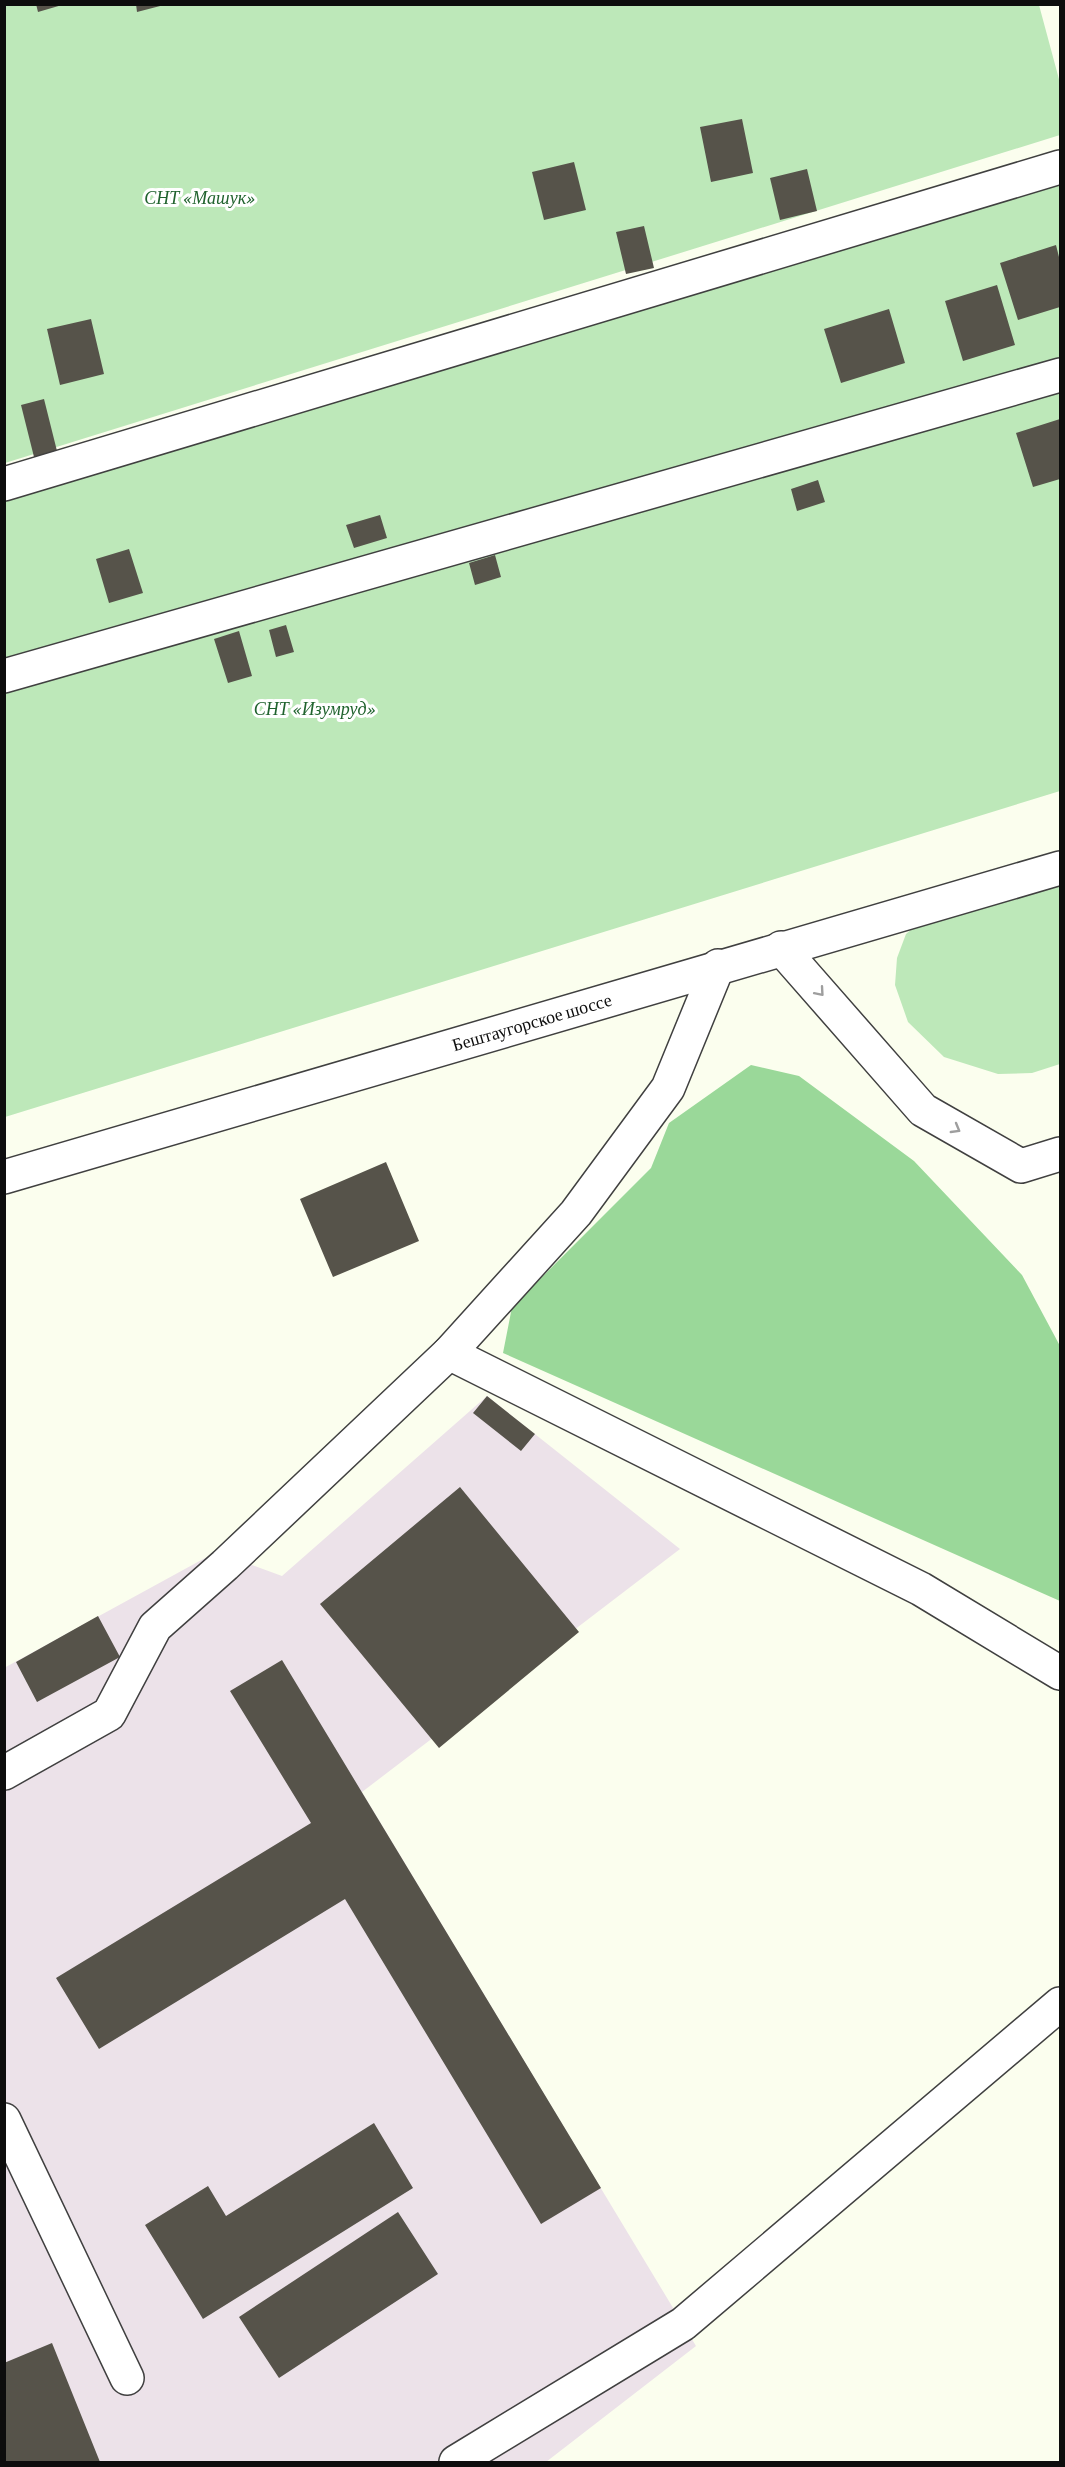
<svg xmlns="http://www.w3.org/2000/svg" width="1065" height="2467" font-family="'Crimson Pro',serif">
<rect width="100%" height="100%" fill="#fbfeee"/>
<!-- industrial -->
<path fill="#ece2e9" d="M 487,1396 L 680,1549 L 362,1792 L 696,2346 L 546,2462 L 5,2462 L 4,1668 L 216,1552 L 282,1576 Z"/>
<!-- green -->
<path fill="#bde8b9" d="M 5,5 L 1039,5 L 1060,83 L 1060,135 L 5,463 Z
M 1060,180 L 1060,791 L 5,1117 L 4,489 Z
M 1060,877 L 1060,1064 L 1032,1073 L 998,1074 L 944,1057 L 908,1022 L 895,985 L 897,958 L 906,934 L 922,920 Z"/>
<!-- forest -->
<path fill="#9ad899" d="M 751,1065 L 799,1076 L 914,1161 L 1022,1275 L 1060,1346 L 1060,1601 L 503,1353 L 512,1307 L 651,1168 L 669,1123 Z"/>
<!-- building -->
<path fill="#56534a" d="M 36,4 L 62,4 L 62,5 L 38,12 Z
M 136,4 L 164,4 L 164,5 L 137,12 Z
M 742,119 L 753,173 L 711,182 L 700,127 Z
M 574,162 L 586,210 L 544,220 L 532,172 Z
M 807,169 L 817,211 L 780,220 L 770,178 Z
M 644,226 L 654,268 L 626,274 L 616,232 Z
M 1056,245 L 1060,261 L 1060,307 L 1018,320 L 1000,263 Z
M 997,285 L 1015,345 L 963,361 L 945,301 Z
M 889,309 L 905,363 L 841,383 L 824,329 Z
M 91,319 L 104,374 L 60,385 L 47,329 Z
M 44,399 L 58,455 L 35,461 L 21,405 Z
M 1060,419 L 1060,479 L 1033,487 L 1016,433 Z
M 818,480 L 825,502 L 797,511 L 791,489 Z
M 380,515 L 387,538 L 354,548 L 346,525 Z
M 129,549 L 143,593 L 109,603 L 96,559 Z
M 495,555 L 501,577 L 475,585 L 469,563 Z
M 286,625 L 294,652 L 276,657 L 269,630 Z
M 239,631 L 252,676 L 228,683 L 214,639 Z
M 386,1162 L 419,1241 L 333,1277 L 300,1199 Z
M 487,1396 L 535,1434 L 521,1451 L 473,1413 Z
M 460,1487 L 579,1632 L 439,1748 L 320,1604 Z
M 98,1616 L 120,1657 L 37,1702 L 16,1662 Z
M 282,1660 L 601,2188 L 541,2224 L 345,1899 L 99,2049 L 56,1978 L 311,1823 L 230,1691 Z
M 374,2123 L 413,2188 L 203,2319 L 145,2225 L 208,2186 L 226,2216 Z
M 398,2212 L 438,2274 L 279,2378 L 239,2317 Z
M 52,2343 L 100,2462 L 4,2462 L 4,2363 Z"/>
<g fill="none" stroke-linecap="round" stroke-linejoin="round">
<defs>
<g id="minor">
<path d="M 4,484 L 1060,167"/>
<path d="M 4,676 L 1060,375"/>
<path d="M 781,948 L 923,1110 L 1021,1166 L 1060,1154"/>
<path id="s1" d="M 4,1177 L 1060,868"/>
<path d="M 449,1353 L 921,1589 L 1060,1673"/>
<path d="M 4,1773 L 109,1714 L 155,1627 L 225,1565 L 449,1353 L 576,1213 L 668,1088 L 718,966"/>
<path d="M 4,2120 L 127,2378"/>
<path d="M 456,2462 L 683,2324 L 1060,2004"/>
</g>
</defs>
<!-- minor casing -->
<use href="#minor" stroke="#404040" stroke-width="36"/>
<!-- minor -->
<use href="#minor" stroke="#fff" stroke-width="33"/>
</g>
<!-- one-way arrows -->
<defs><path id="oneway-chevron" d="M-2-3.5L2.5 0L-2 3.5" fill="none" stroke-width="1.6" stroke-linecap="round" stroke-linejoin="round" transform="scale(1.5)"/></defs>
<g stroke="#9e9e9e">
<use href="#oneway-chevron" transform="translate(820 992) rotate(49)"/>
<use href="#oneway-chevron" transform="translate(956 1129) rotate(30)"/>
</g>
<g text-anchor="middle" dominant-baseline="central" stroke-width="6" stroke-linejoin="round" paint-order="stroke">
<!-- park labels -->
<g font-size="18" font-style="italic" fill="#20632e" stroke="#fff">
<text x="200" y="198">СНТ «Машук»</text>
<text x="315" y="709">СНТ «Изумруд»</text>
</g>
<!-- street labels -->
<g font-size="18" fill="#0d0d0d" stroke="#fff">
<text stroke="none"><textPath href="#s1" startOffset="550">Бештаугорское шоссе</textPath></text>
</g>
</g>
<!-- border -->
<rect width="1065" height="2467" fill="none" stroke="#0d0d0d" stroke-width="12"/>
</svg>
